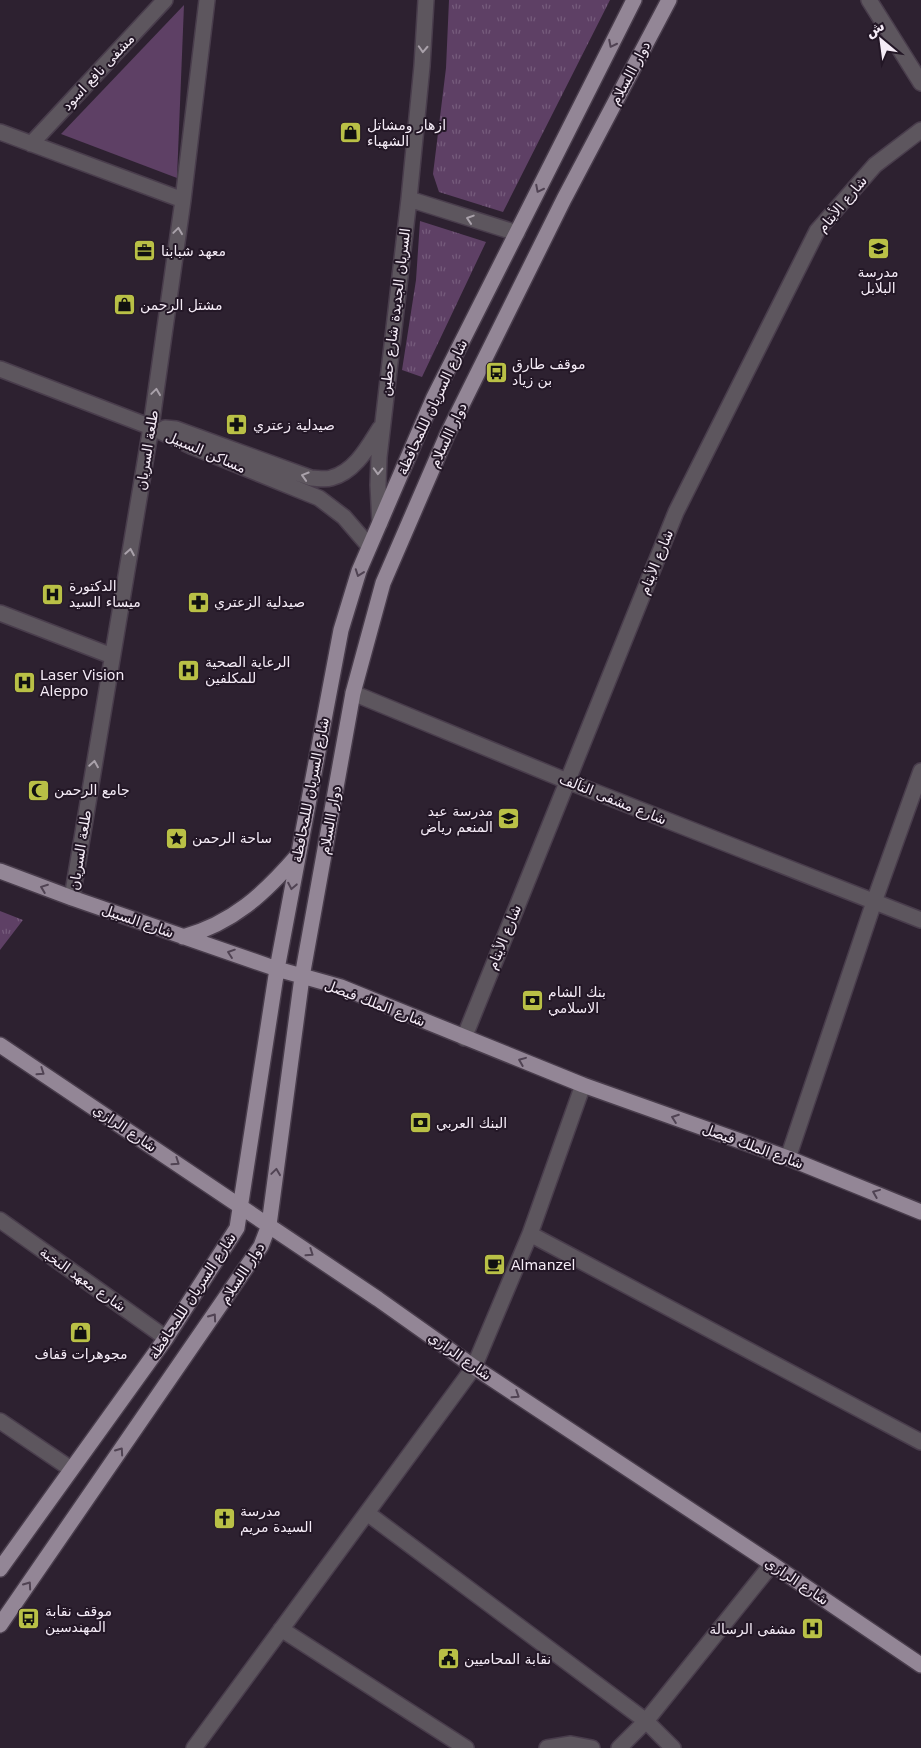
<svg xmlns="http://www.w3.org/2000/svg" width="921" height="1748" font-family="'DejaVu Sans',Vazirmatn,sans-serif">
<defs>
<pattern id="grass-tufts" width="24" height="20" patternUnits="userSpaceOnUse" patternTransform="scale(1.25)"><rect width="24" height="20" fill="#5e4065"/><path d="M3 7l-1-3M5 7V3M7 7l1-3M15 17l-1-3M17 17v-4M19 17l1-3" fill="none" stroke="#765c7c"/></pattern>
</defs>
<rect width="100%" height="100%" fill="#2d2130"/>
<!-- grass -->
<path fill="url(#grass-tufts)" d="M 449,0 L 610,0 L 503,212 L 439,192 L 433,174 L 446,68 Z
M 420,221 L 486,242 L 422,377 L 402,370 L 416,280 Z
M 0,911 L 23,920 L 0,950 Z"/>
<!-- garden -->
<path fill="#5e4065" d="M 184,5 L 177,178 L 61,134 Z"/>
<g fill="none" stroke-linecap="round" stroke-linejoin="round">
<defs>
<path id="minor" d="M 869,0 L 921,83
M 0,132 L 183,200
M 31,144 L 165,0
M 409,199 L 517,233
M 0,369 L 151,427 L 193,447 L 319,498 L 344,517 L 369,546
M 165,428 L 176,429 L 311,478 C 317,478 325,480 331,478 C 355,472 368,447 380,428
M 380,523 L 378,485 L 379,457 L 409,199 L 422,66 L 426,0
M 0,613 L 112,656
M 353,693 L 567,781 L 921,920
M 72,898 L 151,427 L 183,200 L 207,0
M 464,1038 L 676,512 L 817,231 L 875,165 L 921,130
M 788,1158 L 874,902 L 921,771
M 0,1220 L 166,1338
M 530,1234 L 921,1442
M 0,1421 L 71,1469
M 367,1513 L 646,1721 L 673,1748
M 281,1629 L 466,1748
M 194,1748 L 474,1367 L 530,1234 L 583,1085
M 547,1748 L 571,1744 L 592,1748
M 619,1748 L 646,1721 L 772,1564"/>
<path id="major" d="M 0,871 L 72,898 L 277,969 L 341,987 L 583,1085 L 788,1158 L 921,1212
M 183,937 C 233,923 264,894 297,856
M 0,1045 L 378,1299 L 474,1367 L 772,1564 L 921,1665
M 0,1569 L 166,1338 L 237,1228 L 277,969 L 341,630 L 359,571 L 434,397 L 634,0
M 0,1625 L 261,1246 L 269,1225 L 302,977 L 353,693 L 383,583 L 447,435 L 564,199 L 669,0"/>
</defs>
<!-- minor casing -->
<use href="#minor" stroke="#493d4c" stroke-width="18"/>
<!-- major casing -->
<use href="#major" stroke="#493d4c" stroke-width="18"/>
<!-- minor -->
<use href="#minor" stroke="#5d565e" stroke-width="15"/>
<!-- major -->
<use href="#major" stroke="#938696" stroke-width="15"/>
</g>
<!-- one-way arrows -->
<defs><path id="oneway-chevron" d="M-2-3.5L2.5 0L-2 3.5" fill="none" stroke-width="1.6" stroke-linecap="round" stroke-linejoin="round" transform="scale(1.25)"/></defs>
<g stroke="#504353">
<use href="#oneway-chevron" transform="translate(612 44) rotate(117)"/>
<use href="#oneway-chevron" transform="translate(539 189) rotate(117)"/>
<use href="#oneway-chevron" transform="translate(359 573) rotate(110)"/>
<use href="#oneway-chevron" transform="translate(292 886) rotate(101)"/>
<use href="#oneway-chevron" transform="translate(44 888) rotate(-159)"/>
<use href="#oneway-chevron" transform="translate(231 953) rotate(-161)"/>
<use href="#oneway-chevron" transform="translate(522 1061) rotate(-158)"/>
<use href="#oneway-chevron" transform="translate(41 1072) rotate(34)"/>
<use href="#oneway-chevron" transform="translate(675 1118) rotate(-160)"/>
<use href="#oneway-chevron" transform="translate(176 1162) rotate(34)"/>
<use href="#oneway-chevron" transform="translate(276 1172) rotate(-82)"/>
<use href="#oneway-chevron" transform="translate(876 1193) rotate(-158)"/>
<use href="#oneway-chevron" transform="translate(310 1253) rotate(34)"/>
<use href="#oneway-chevron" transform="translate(213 1317) rotate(-55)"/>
<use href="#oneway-chevron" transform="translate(516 1395) rotate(33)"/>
<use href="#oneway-chevron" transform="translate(120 1451) rotate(-55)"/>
<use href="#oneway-chevron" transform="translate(28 1585) rotate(-55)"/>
</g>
<g stroke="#a9a1aa">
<use href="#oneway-chevron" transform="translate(423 49) rotate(93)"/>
<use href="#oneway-chevron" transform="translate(470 219) rotate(-162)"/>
<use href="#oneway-chevron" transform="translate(178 231) rotate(-82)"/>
<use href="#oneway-chevron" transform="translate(156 392) rotate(-82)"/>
<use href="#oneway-chevron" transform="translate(378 471) rotate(92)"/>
<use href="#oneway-chevron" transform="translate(305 476) rotate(-163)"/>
<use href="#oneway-chevron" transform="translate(130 552) rotate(-80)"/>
<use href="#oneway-chevron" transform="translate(94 764) rotate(-81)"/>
</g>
<!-- icons -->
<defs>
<symbol id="shop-square" viewBox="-11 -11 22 22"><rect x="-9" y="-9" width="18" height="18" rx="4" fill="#b9c046" stroke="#231726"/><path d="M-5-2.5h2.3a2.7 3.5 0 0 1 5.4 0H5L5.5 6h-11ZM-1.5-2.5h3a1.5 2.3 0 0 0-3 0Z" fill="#111"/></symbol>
<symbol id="school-square" viewBox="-11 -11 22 22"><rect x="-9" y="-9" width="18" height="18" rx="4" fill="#b9c046" stroke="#231726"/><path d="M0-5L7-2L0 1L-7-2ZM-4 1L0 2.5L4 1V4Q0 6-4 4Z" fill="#111"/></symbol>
<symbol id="office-square" viewBox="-11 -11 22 22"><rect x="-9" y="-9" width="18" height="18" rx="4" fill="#b9c046" stroke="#231726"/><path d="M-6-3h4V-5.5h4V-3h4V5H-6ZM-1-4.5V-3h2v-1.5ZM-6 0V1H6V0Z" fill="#111"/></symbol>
<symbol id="bus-square" viewBox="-11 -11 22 22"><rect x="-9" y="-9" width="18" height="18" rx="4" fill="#b9c046" stroke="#231726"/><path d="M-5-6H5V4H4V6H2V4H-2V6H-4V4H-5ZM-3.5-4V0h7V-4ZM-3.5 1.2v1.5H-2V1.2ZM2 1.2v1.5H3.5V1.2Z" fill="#111"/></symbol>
<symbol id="pharmacy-square" viewBox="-11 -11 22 22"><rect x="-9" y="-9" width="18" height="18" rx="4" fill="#b9c046" stroke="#231726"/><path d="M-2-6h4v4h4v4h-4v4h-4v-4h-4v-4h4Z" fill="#111"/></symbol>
<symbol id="hospital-square" viewBox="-11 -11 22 22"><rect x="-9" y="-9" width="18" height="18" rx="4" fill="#b9c046" stroke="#231726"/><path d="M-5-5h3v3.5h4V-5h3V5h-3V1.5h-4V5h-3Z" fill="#111"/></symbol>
<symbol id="mosque-square" viewBox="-11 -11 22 22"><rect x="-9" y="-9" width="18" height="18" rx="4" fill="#b9c046" stroke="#231726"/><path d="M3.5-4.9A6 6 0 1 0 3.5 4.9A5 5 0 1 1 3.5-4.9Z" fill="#111"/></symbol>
<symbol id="sight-square" viewBox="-11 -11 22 22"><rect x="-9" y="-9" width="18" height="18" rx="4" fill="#b9c046" stroke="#231726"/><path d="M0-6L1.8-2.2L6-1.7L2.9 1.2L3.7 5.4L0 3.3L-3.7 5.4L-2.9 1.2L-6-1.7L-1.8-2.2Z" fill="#111"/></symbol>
<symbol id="bank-square" viewBox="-11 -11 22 22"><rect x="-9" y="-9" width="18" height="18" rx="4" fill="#b9c046" stroke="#231726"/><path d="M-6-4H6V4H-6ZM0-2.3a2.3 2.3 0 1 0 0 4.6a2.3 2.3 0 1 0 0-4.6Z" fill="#111"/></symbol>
<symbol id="cafe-square" viewBox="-11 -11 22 22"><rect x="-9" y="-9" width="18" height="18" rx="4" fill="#b9c046" stroke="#231726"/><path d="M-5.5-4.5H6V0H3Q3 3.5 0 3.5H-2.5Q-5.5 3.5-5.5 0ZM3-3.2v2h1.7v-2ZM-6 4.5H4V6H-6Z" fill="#111"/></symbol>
<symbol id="church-square" viewBox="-11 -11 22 22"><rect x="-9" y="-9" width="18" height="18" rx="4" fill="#b9c046" stroke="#231726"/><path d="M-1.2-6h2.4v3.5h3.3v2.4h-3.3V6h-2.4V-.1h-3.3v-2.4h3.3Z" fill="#111"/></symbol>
<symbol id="civic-square" viewBox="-11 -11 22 22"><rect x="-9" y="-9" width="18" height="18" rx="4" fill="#b9c046" stroke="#231726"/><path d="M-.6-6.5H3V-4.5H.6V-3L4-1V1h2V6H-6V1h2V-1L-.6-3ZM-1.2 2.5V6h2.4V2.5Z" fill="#111"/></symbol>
</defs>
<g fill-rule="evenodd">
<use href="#shop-square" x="338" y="120" width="25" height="25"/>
<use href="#school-square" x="866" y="236" width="25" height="25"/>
<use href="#office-square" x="132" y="238" width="25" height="25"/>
<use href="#shop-square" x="112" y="292" width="25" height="25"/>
<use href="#bus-square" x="484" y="360" width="25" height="25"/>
<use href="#pharmacy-square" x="224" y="412" width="25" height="25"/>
<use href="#hospital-square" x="40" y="582" width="25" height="25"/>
<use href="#pharmacy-square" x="186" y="590" width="25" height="25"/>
<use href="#hospital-square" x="176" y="658" width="25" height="25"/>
<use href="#hospital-square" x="12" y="670" width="25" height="25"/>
<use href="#mosque-square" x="26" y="778" width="25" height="25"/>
<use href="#school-square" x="496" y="806" width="25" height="25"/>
<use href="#sight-square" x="164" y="826" width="25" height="25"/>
<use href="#bank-square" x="520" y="988" width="25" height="25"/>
<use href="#bank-square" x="408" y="1110" width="25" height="25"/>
<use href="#cafe-square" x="482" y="1252" width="25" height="25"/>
<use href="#shop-square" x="68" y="1320" width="25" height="25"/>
<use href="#church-square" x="212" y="1506" width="25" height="25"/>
<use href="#bus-square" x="16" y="1606" width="25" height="25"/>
<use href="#hospital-square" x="800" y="1616" width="25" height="25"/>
<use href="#civic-square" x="436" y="1646" width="25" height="25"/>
</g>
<g text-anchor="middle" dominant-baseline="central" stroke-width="4" stroke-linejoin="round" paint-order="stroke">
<!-- street labels -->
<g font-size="14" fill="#f5ecf7" stroke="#231726">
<text transform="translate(98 72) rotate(-47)">مشفى نافع اسود</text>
<text transform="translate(630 73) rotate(-62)">دوار االسلام</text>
<text transform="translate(842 204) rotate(-50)">شارع الأيتام</text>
<text transform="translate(395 312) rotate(-83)">السريان الجديدة شارع حطين</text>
<text transform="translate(432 407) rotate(-65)">شارع السريان لللمحافظة</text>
<text transform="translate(448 435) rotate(-65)">دوار االسلام</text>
<text transform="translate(147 450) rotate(-81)">طلعة السريان</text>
<text transform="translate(206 452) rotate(23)">مساكن السبيل</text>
<text transform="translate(656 562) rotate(-68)">شارع الأيتام</text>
<text transform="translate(310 790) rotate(-79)">شارع السريان لللمحافظة</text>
<text transform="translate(613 799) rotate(22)">شارع مشفى التآلف</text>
<text transform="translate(330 820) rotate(-80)">دوار االسلام</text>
<text transform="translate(80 850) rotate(-81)">طلعة السريان</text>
<text transform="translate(138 921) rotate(19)">شارع السبيل</text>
<text transform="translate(504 937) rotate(-68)">شارع الأيتام</text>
<text transform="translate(375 1003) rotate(21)">شارع الملك فيصل</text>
<text transform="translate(125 1128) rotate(34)">شارع الرازي</text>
<text transform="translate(753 1146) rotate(20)">شارع الملك فيصل</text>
<text transform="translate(242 1273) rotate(-57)">دوار االسلام</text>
<text transform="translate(83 1279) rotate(35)">شارع معهد النخبة</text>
<text transform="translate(192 1296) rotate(-57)">شارع السريان لللمحافظة</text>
<text transform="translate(460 1356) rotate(35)">شارع الرازي</text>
<text transform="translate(797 1581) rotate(34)">شارع الرازي</text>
</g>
<!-- poi labels -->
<g font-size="14" fill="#f5ecf7" stroke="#231726" text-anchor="start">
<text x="367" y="125">ازهار ومشاتل<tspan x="367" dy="16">الشهباء</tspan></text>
<text x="161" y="251">معهد شبابنا</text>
<text x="878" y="272" text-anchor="middle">مدرسة<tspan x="878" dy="16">البلابل</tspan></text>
<text x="140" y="305">مشتل الرحمن</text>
<text x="512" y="364">موقف طارق<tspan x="512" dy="16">بن زياد</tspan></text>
<text x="253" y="425">صيدلية زعتري</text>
<text x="69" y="586">الدكتورة<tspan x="69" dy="16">ميساء السيد</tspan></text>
<text x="214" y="602">صيدلية الزعتري</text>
<text x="205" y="662">الرعاية الصحية<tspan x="205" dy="16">للمكلفين</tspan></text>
<text x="40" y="675">Laser Vision<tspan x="40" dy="16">Aleppo</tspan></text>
<text x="54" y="790">جامع الرحمن</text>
<text x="493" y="811" text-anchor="end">مدرسة عبد<tspan x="493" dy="16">المنعم رياض</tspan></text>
<text x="192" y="838">ساحة الرحمن</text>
<text x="548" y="992">بنك الشام<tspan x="548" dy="16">الاسلامي</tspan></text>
<text x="436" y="1123">البنك العربي</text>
<text x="511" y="1265">Almanzel</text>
<text x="81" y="1354" text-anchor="middle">مجوهرات قفاف</text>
<text x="240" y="1511">مدرسة<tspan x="240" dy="16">السيدة مريم</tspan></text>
<text x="45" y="1611">موقف نقابة<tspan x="45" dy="16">المهندسين</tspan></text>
<text x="796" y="1629" text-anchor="end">مشفى الرسالة</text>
<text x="464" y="1659">نقابة المحاميين</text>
</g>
</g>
<!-- north arrow -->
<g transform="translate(881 40) rotate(331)" stroke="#231726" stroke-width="4" paint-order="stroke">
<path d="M0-4L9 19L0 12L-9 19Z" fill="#f5ecf7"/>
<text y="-8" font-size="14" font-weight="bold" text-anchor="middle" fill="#f5ecf7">ش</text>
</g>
</svg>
